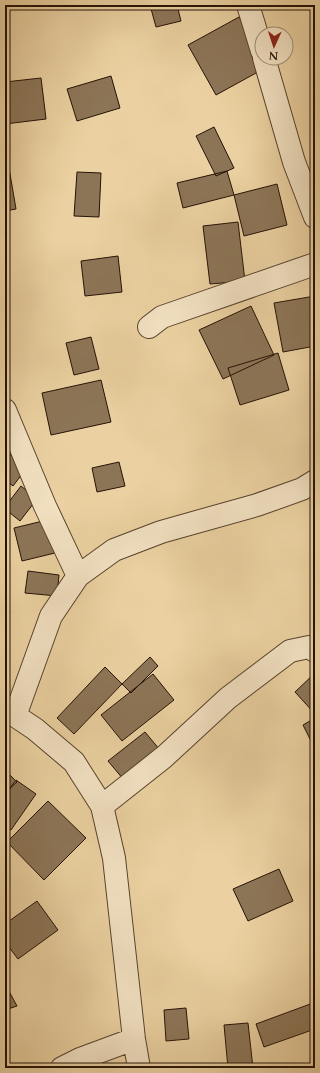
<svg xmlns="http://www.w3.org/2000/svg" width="320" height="1073" font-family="Cardo,serif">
<rect width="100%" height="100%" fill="#ebd1a1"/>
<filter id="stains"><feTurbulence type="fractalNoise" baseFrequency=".005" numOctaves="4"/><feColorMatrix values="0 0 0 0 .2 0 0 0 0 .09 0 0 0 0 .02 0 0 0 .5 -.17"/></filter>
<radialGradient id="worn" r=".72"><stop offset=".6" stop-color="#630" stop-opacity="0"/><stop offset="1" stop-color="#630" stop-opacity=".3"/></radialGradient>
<!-- building -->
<path fill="#8c7557" stroke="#251207" d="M 150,5 L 177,5 L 181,21 L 156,27 Z
M 239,17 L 267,67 L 216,95 L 188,45 Z
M 111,76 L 120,108 L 77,121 L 67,89 Z
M 41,78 L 46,119 L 5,124 L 5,82 Z
M 214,127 L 234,168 L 216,176 L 196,136 Z
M 9,168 L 16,209 L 5,211 L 5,169 Z
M 227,171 L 234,195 L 183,208 L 177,183 Z
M 77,172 L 101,173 L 99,217 L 74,216 Z
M 277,184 L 287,225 L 244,236 L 234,195 Z
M 238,222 L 245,281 L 210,284 L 203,226 Z
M 118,256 L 122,292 L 85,296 L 81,261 Z
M 315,296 L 315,346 L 283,352 L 274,303 Z
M 251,306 L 274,355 L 223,379 L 199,330 Z
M 91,337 L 99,369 L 74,375 L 66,343 Z
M 278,353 L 289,390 L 240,405 L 228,368 Z
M 101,380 L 111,422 L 51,435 L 42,393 Z
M 15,449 L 32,461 L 13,486 L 5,480 L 5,462 Z
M 119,462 L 125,486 L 97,492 L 92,468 Z
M 21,486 L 37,499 L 20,521 L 5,509 L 5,507 Z
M 47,520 L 55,553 L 22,561 L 14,528 Z
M 28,571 L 59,575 L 57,596 L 25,593 Z
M 5,610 L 10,612 L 5,625 Z
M 150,657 L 158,666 L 131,693 L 122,684 Z
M 105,667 L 122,684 L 74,734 L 57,718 Z
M 315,673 L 315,714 L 295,692 Z
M 153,674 L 174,700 L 122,741 L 101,715 Z
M 315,718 L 315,749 L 303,725 Z
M 145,732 L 165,756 L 129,786 L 108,761 Z
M 5,770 L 17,782 L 5,793 Z
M 16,780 L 36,794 L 11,830 L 5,826 L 5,795 Z
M 48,801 L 86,838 L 44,880 L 7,842 Z
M 279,869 L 293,901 L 248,921 L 233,889 Z
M 37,901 L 58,930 L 18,959 L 5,942 L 5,924 Z
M 5,984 L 17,1006 L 5,1010 Z
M 313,1003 L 315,1009 L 315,1029 L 264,1047 L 256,1024 Z
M 186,1008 L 189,1039 L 166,1041 L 164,1010 Z
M 248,1023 L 253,1068 L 228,1068 L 224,1025 Z"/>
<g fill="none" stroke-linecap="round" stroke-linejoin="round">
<defs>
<path id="minor" d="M 248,5 L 262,51
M 264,58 L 294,162 L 315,217
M 149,327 L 162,317 L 315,264
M 5,410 L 45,506 L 78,576
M 5,709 L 35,729 L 74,762 L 102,806 L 114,858 L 134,1039 L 139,1068
M 15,716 L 51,616 L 78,576 L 114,550 L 161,532 L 257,505 L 302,489 L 315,481
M 102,806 L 164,757 L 228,698 L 290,651 L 309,647 L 315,651
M 62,1068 L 80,1059 L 134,1039"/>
</defs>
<!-- minor casing -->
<use href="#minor" stroke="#56422e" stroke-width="24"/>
<!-- minor -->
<use href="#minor" stroke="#f2e1c2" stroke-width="22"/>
</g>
<!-- margin -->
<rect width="320" height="1073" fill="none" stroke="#ebd1a1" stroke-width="20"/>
<rect x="6" y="6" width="308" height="1061" fill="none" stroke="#251207" stroke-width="2"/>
<rect x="10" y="10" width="300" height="1053" fill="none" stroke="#251207"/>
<!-- north arrow -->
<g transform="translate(274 46) rotate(183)"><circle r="19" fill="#f2e1c2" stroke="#a08e77"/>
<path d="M0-3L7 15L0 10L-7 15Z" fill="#8f2418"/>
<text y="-6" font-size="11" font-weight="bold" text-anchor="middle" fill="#251207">N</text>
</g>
<rect width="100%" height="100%" filter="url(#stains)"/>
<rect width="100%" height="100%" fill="url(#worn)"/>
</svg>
